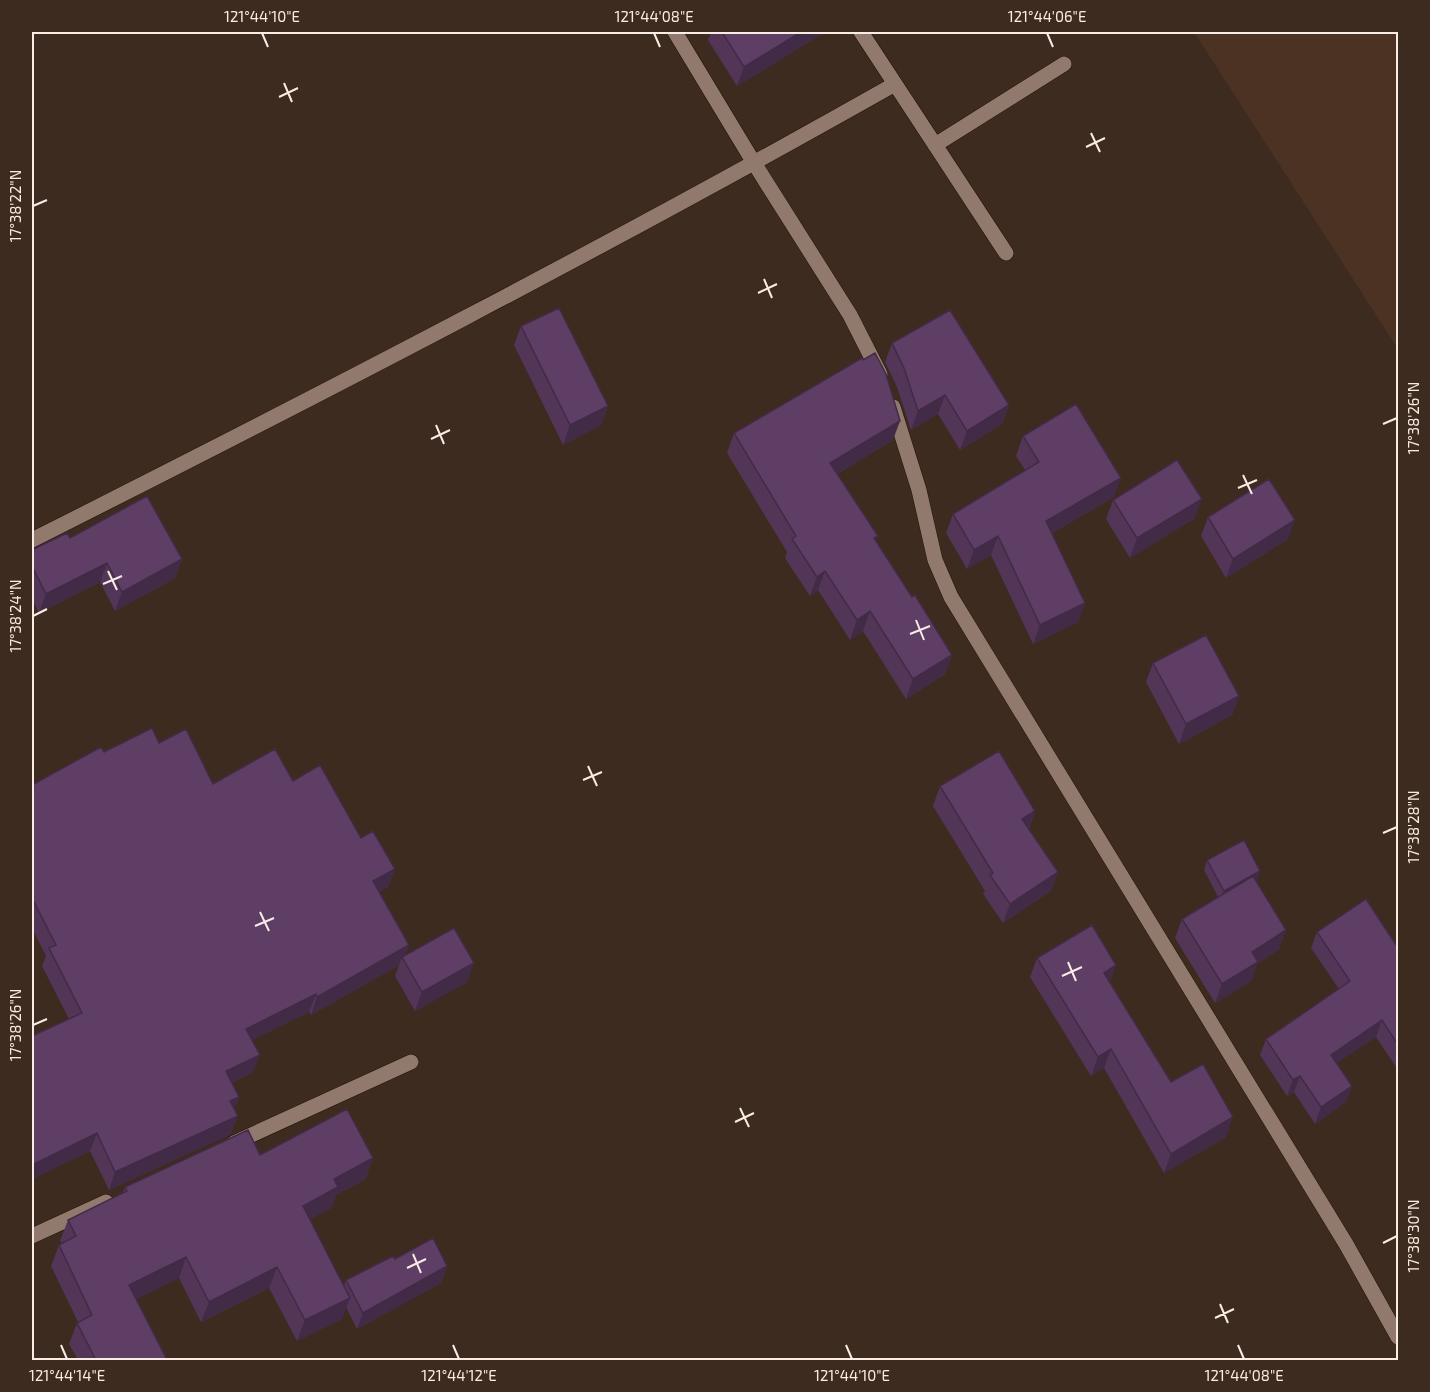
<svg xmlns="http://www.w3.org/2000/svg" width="1430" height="1392" font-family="'Exo 2',sans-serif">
<rect width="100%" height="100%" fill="#3e2b1f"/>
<!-- built -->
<path fill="#4b3222" d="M 1194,32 L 1398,32 L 1398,349 Z"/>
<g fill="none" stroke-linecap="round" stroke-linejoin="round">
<defs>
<path id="street" d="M 675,32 L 754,163 L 850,315 L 880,374
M 861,32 L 1006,253
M 935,145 L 1064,64
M 893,407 L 919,490 L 935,560 L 951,597 L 1346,1244 L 1398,1337
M 32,540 C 322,394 612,244 895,84
M 234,1143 L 411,1062
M 32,1236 L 106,1202"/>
</defs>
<!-- street casing -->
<use href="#street" stroke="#241308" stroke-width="16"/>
<!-- street -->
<use href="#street" stroke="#917a6d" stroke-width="15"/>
</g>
<!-- wall -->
<path fill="#523557" d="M 711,32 L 825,32 L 737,86 L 708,40 Z
M 521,326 L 608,406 L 601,425 L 563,445 L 514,345 Z
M 892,343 L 1009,405 L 1002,424 L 960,450 L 938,414 L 911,430 L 897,387 L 885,362 Z
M 734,433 L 893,440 L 837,474 L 876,542 L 912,597 L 952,655 L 945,674 L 906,699 L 863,631 L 850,640 L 818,590 L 810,596 L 785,558 L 787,552 L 727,453 Z
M 1023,436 L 1114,497 L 1052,533 L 1085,603 L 1078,622 L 1033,644 L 991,555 L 967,569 L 946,533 L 953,514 L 1025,470 L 1016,456 Z
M 1113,500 L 1195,518 L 1130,558 L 1106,519 Z
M 1208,517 L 1288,539 L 1226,578 L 1201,536 Z
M 70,538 L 182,559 L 175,578 L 115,611 L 100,582 L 39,613 L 32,599 L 32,550 Z
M 1153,663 L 1239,696 L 1232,715 L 1179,744 L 1146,682 Z
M 159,743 L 213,784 L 293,781 L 361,838 L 395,869 L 388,887 L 379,892 L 409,945 L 405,955 L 467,982 L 415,1011 L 395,976 L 399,965 L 311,1015 L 309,1012 L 252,1040 L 253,1072 L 232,1083 L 239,1097 L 234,1110 L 231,1134 L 109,1190 L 90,1151 L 32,1179 L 32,1036 L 69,1019 L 42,966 L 46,956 L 32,928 L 32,785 L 104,752 Z
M 940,786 L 1035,811 L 1029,829 L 1058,872 L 1051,891 L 1003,923 L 983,894 L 985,891 L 933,806 Z
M 1207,860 L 1260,871 L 1256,881 L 1286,930 L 1279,949 L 1257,964 L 1251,981 L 1215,1003 L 1175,938 L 1182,919 L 1218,897 L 1204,870 Z
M 1317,932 L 1398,948 L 1398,1070 L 1376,1037 L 1336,1063 L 1352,1086 L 1346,1102 L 1315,1124 L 1294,1092 L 1287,1096 L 1260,1055 L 1266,1039 L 1339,989 L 1311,948 Z
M 1037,958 L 1110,982 L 1171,1082 L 1226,1137 L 1164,1173 L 1104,1068 L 1091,1076 L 1030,977 Z
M 260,1155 L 366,1179 L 336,1195 L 331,1208 L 310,1219 L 344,1286 L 346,1280 L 395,1259 L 447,1266 L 441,1283 L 357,1329 L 346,1307 L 342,1319 L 297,1341 L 269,1288 L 201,1322 L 179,1278 L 136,1299 L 167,1360 L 78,1360 L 69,1344 L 77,1323 L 78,1322 L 51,1266 L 59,1245 L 62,1243 L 60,1241 L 68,1220 L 122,1194 L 125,1187 Z"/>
<!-- shaded-wall -->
<path fill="#422b47" d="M 801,32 L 825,32 L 737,86 L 744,67 Z
M 945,395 L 938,414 L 911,430 L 918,411 Z
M 1009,405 L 1002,424 L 960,450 L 967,431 Z
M 608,406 L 601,425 L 563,445 L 570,425 Z
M 900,421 L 893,440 L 823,482 L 830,463 Z
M 1121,478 L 1114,497 L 1039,540 L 1046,521 Z
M 1202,499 L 1195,518 L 1130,558 L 1137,538 Z
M 1295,520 L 1288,539 L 1226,578 L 1233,559 Z
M 998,536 L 991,555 L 967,569 L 974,550 Z
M 182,559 L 175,578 L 115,611 L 122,592 Z
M 107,563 L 100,582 L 39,613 L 46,594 Z
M 825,571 L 818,590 L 810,596 L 817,577 Z
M 1085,603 L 1078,622 L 1033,644 L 1040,625 Z
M 870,611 L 863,631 L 850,640 L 857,620 Z
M 952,655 L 945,674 L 906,699 L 913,679 Z
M 1239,696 L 1232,715 L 1179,744 L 1186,724 Z
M 1035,811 L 1028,830 L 1022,819 Z
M 395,869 L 388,887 L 367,899 L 373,881 Z
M 1260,871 L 1257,881 L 1220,901 L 1224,891 Z
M 1058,872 L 1051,891 L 1003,923 L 1010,904 Z
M 1286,930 L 1279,949 L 1257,964 L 1251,981 L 1215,1003 L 1222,984 L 1252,952 Z
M 409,945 L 404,959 L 402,957 L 399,965 L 311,1015 L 317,997 Z
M 474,963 L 467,982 L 415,1011 L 422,992 Z
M 1116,965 L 1109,985 L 1104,973 Z
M 316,994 L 309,1012 L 240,1046 L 246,1029 Z
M 1382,1020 L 1376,1037 L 1325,1071 L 1331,1055 Z
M 1111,1049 L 1104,1068 L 1091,1076 L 1098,1057 Z
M 260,1055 L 253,1072 L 220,1089 L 226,1071 Z
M 1300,1076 L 1294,1092 L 1287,1096 L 1293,1080 Z
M 1352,1086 L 1346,1102 L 1315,1124 L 1321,1107 Z
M 239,1097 L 232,1115 L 230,1101 Z
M 238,1116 L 231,1134 L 109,1190 L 115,1172 Z
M 1233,1117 L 1226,1137 L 1164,1173 L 1171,1154 Z
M 97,1133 L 90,1151 L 32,1179 L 32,1165 Z
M 373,1158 L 366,1179 L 336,1195 L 331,1208 L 295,1227 L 303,1206 L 334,1179 Z
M 186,1257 L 179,1278 L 121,1306 L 129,1285 Z
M 447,1266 L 441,1283 L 357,1329 L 363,1313 Z
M 277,1267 L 269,1288 L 201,1322 L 209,1302 Z
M 350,1298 L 342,1319 L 297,1341 L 305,1320 Z"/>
<!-- building -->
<path fill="#5f3e65" stroke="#422b47" stroke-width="1.5" d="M 722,32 L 801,32 L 744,67 Z
M 559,308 L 608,406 L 570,425 L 521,326 Z
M 950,310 L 1009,405 L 967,431 L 945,395 L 918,411 L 904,368 L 892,343 Z
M 875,353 L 886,374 L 900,421 L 830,463 L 878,536 L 874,538 L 912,597 L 915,595 L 952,655 L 913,679 L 870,611 L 857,620 L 825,571 L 817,577 L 792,539 L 796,536 L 734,433 L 862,358 L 863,360 Z
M 1076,404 L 1121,478 L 1046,521 L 1085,603 L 1040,625 L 998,536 L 974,550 L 953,514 L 1039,462 L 1023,436 Z
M 1177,460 L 1202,499 L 1137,538 L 1113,500 Z
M 1269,479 L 1295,520 L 1233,559 L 1208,517 Z
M 147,496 L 182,559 L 122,592 L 107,563 L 46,594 L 32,566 L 32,550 L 67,533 L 70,538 Z
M 1206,635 L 1239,696 L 1186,724 L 1153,663 Z
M 152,728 L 159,743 L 186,729 L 213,784 L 275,749 L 293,781 L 320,765 L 361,838 L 373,831 L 395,869 L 373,881 L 409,945 L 317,997 L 316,994 L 246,1029 L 260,1055 L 226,1071 L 239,1097 L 230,1101 L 238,1116 L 115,1172 L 97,1133 L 32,1165 L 32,1036 L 82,1013 L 49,948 L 56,945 L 32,898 L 32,785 L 101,747 L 104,752 Z
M 999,751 L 1035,811 L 1022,819 L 1058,872 L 1010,904 L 990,875 L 993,873 L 940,786 Z
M 1244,840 L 1260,871 L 1224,891 L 1207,860 Z
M 1253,876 L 1286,930 L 1252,952 L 1258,962 L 1222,984 L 1182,919 Z
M 1366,899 L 1398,948 L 1398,1045 L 1382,1020 L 1331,1055 L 1352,1086 L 1321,1107 L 1300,1076 L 1293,1080 L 1266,1039 L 1350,981 L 1317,932 Z
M 1092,925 L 1116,965 L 1104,973 L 1171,1082 L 1203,1064 L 1233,1117 L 1171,1154 L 1111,1049 L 1098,1057 L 1037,958 Z
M 454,928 L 474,963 L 422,992 L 402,957 Z
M 347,1109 L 373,1158 L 334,1179 L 338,1187 L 303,1206 L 350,1298 L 305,1320 L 277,1267 L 209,1302 L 186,1257 L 129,1285 L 167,1360 L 96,1360 L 77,1323 L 92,1315 L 59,1245 L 76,1236 L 68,1220 L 127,1191 L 125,1187 L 248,1130 L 260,1155 Z
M 433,1238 L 447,1266 L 363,1313 L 346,1280 L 393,1256 L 395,1259 Z"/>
<!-- ticks -->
<path fill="none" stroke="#f9ece4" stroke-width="2" d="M 262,33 L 268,47M 654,33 L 660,47M 1047,33 L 1053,47M 284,83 L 292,102M 279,97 L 298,88M 1091,133 L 1100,152M 1086,147 L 1105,138M 33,206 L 47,200M 764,279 L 772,298M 758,293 L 777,284M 1383,424 L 1397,418M 436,425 L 444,444M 431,439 L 450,430M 1243,475 L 1252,494M 1238,488 L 1257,480M 108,571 L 117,590M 103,584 L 122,576M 33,616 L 47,609M 916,620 L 924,640M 910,634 L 930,626M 588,766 L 597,786M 583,780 L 602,772M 1383,833 L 1397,827M 260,912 L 269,931M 255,926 L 274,918M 1068,962 L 1076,981M 1062,976 L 1082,967M 33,1025 L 47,1019M 740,1108 L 749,1127M 735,1122 L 754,1113M 1383,1243 L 1397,1236M 413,1254 L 421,1273M 407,1268 L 426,1259M 1220,1304 L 1228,1323M 1215,1318 L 1234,1309M 61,1345 L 67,1359M 453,1345 L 459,1359M 846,1345 L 852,1359M 1238,1345 L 1244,1359"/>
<!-- border -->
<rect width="1430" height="1392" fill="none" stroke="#3e2b1f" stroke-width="66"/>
<rect x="33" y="33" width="1364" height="1326" fill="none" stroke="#f9ece4" stroke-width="2"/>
<g font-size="15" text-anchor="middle" fill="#f9ece4">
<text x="262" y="22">121°44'10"E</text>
<text x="654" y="22">121°44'08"E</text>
<text x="1047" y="22">121°44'06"E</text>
<text transform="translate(16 206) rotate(-90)" y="5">17°38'22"N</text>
<text transform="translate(1414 418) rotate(-90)" y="5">17°38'26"N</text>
<text transform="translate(16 616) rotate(-90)" y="5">17°38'24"N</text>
<text transform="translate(1414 827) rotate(-90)" y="5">17°38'28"N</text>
<text transform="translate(16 1025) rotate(-90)" y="5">17°38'26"N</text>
<text transform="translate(1414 1236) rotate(-90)" y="5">17°38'30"N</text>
<text x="67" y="1381">121°44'14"E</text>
<text x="459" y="1381">121°44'12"E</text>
<text x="852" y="1381">121°44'10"E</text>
<text x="1244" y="1381">121°44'08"E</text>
</g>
</svg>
